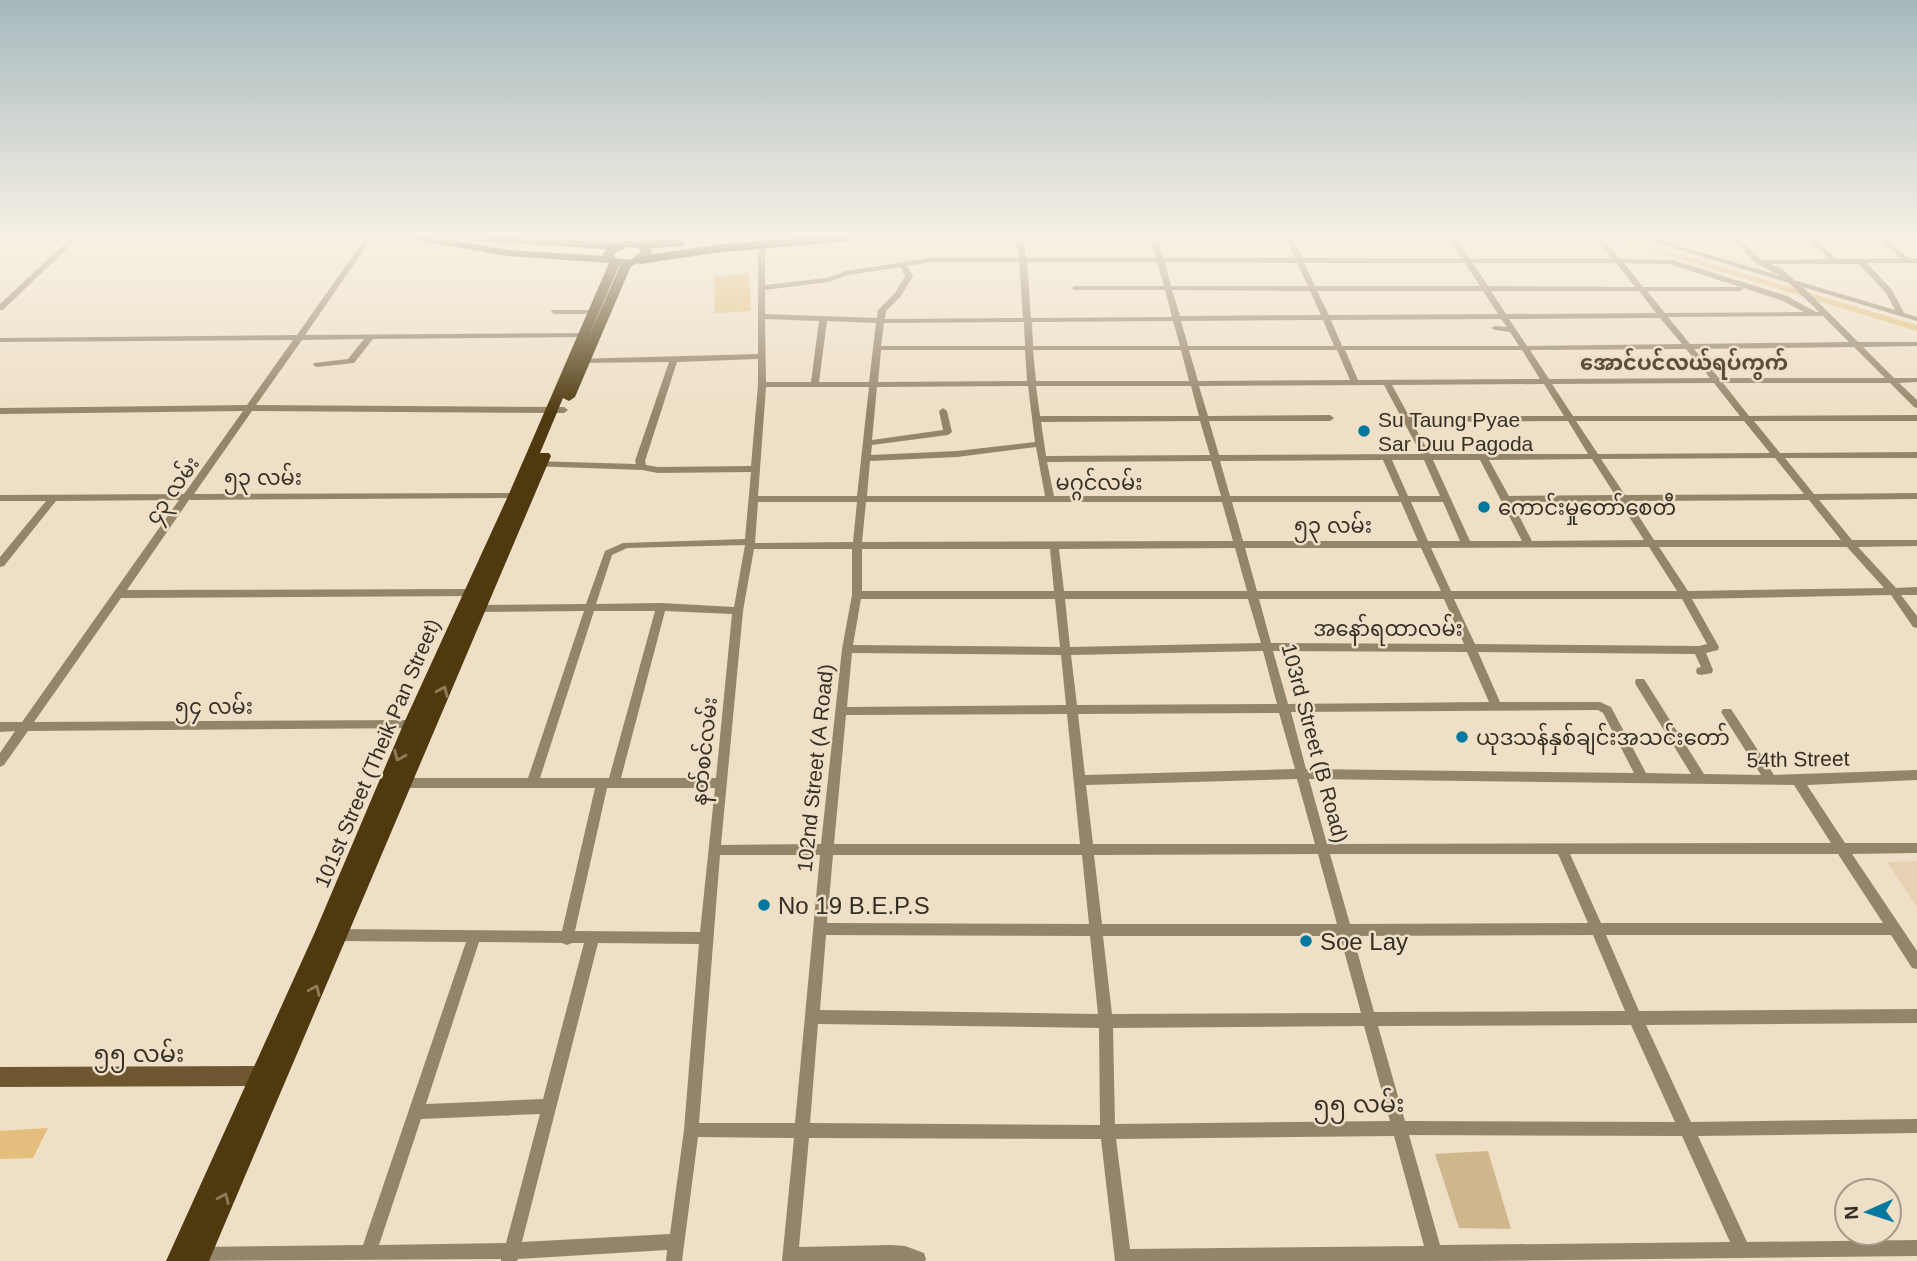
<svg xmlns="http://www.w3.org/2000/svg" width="1917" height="1261" font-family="Helvetica,'Noto Sans Myanmar',sans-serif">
<rect width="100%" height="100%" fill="#eedfc6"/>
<!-- built -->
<path fill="#e6d2b3" d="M 1917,861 L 1917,907 L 1887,862 Z"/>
<!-- green -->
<path fill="#cfb78d" d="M 1488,1151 L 1511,1229 L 1459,1228 L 1435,1154 Z"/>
<!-- water -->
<path fill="#e4be7d" d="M 749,273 L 751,311 L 715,313 L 714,276 Z
M 48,1128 L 33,1158 L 0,1159 L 0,1131 Z"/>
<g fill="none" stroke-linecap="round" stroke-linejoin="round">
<!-- canal -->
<path fill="#e4be7d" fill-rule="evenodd" d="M 1606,237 L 1621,237 L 1917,325 L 1917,331 Z"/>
<!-- street -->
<path fill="#94846a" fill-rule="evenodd" d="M 72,237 L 79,237 L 3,310 L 0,310 L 0,304 Z
M 366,237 L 373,237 L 305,335 L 590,333 L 594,335 L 590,337 L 373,339 L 354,363 L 317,367 L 313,365 L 314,363 L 348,359 L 364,339 L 302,340 L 256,405 L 564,407 L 568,410 L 564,413 L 252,411 L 194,494 L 521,493 L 524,494 L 526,496 L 524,498 L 189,500 L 127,590 L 471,589 L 475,590 L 476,593 L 475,596 L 121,598 L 34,722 L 417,720 L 421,722 L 423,725 L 421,728 L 28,731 L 4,765 L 0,767 L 0,753 L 15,731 L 0,732 L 0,722 L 22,722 L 179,500 L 56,501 L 4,566 L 0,567 L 0,557 L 46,501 L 0,501 L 0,495 L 184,494 L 243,411 L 0,414 L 0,408 L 247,405 L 293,340 L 0,342 L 0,338 L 297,335 Z
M 1015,237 L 1023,237 L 1026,258 L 1156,258 L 1151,237 L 1158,237 L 1163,258 L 1295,258 L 1286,237 L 1293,237 L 1302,258 L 1462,259 L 1449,237 L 1456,237 L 1470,259 L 1612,259 L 1599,244 L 1589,237 C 1605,237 1610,247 1620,259 L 1673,260 L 1787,296 L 1816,312 L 1819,312 L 1789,283 L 1638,237 L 1649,237 L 1781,276 L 1757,264 L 1730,237 L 1737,237 L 1762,260 L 1829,259 L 1805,237 L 1812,237 L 1837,259 L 1901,259 L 1877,237 L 1884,237 L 1910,259 L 1917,259 L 1917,263 L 1867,263 L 1892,290 L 1904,313 L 1917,317 L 1917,321 L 1803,287 L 1858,342 L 1917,342 L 1917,346 L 1863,347 L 1894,378 L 1917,378 L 1917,382 L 1899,383 L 1917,400 L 1917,408 L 1914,407 L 1890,383 L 1723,383 L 1749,416 L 1917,415 L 1917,421 L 1754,421 L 1780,453 L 1917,452 L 1917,458 L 1785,458 L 1814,494 L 1917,493 L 1917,499 L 1819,500 L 1852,540 L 1917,540 L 1917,546 L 1858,547 L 1896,588 L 1917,587 L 1917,595 L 1901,595 L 1917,616 L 1917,628 L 1913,627 L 1891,595 L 1692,599 L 1719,647 L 1718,650 L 1706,653 L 1713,670 L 1712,673 L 1701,675 L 1697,674 L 1696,671 L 1697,668 L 1701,667 L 1695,654 L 1478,652 L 1500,702 L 1600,702 L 1611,707 L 1646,773 L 1691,774 L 1636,685 L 1635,682 L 1636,679 L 1644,679 L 1704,774 L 1761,775 L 1721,712 L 1723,709 L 1731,709 L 1774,775 L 1917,770 L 1917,780 L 1807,785 L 1845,843 L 1917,843 L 1917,853 L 1852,854 L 1917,951 L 1917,969 L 1912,968 L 1891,935 L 1606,935 L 1639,1011 L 1917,1009 L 1917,1023 L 1646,1025 L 1691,1122 L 1917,1119 L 1917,1133 L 1698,1136 L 1747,1242 L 1917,1240 L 1917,1256 L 1475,1261 L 1115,1261 L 1101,1139 L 809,1138 L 799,1247 L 891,1245 L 905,1246 L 924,1253 L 926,1259 L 925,1261 L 782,1261 L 794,1138 L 698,1137 L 682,1261 L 666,1261 L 667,1250 L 518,1259 L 517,1261 L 501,1261 L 501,1259 L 194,1261 L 192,1255 L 194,1249 L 200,1247 L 363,1245 L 466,942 L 334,941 L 329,939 L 327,935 L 329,931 L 334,929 L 562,931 L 595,788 L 401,788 L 397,787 L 395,783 L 397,779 L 401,778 L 528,778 L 584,611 L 474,612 L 470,611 L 469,608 L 470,605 L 586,604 L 605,551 L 623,543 L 745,539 L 751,472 L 658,473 L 642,470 L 530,466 L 528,464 L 530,462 L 533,461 L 636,464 L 635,461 L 669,362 L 577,363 L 573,361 L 574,359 L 758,354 L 758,243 L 765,245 L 765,285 L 827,278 L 846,271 L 930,258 L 1019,258 ZM 930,262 L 1019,262 L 1023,318 L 885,319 L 886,311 L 901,296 L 913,276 L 907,266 ZM 1027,262 L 1157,262 L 1164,286 L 1075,286 L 1071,288 L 1075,290 L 1165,290 L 1172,317 L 1031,318 ZM 1165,262 L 1297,263 L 1308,286 L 1171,286 ZM 1304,263 L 1465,263 L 1480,286 L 1315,286 ZM 1473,263 L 1616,263 L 1635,287 L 1488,286 ZM 1624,263 L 1669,264 L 1781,300 L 1804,312 L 1665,313 L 1647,291 L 1740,291 L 1744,289 L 1740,287 L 1643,287 ZM 1770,264 L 1859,264 L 1886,293 L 1895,310 L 1794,280 L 1782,269 ZM 901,267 L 905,276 L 895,293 L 878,310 L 877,318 L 765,314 L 765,290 L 828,282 L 848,275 ZM 1172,290 L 1310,291 L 1321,315 L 1180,316 ZM 1317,291 L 1483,291 L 1498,314 L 1329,315 ZM 1491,291 L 1639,291 L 1656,313 L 1506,314 ZM 1823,316 L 1849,342 L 1690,344 L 1668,317 ZM 1660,318 L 1682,344 L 1527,346 L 1509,319 ZM 765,319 L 819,321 L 811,382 L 766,382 ZM 1501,319 L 1507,327 L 1495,326 L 1491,328 L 1495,330 L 1510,332 L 1519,346 L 1342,346 L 1331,320 ZM 1323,320 L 1334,346 L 1188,346 L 1181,321 ZM 827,321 L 876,323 L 869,382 L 819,382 ZM 1173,321 L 1180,346 L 1033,346 L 1032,322 ZM 1024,322 L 1025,346 L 881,346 L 884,323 ZM 1854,347 L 1885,378 L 1719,378 L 1694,349 ZM 1686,349 L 1710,378 L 1549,379 L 1530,350 ZM 881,350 L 1025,350 L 1027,381 L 878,382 ZM 1033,350 L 1181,350 L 1189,381 L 1036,381 ZM 1189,350 L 1337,350 L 1350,380 L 1198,381 ZM 1345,350 L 1522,350 L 1540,379 L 1358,380 ZM 758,359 L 758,385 L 751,466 L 658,467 L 646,465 L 645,461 L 677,362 ZM 1714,383 L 1740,416 L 1573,416 L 1552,384 ZM 1544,384 L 1564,416 L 1409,416 L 1392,385 ZM 1384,385 L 1421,454 L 1219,455 L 1209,421 L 1330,421 L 1334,418 L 1330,415 L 1208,416 L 1199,386 ZM 1028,386 L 1035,442 L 957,451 L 871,455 L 872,445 L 948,435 L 952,432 L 947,411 L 943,408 L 939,411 L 943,430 L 872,440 L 877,387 ZM 1036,386 L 1191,386 L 1199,416 L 1040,416 ZM 766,387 L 869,387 L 857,496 L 758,496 ZM 1200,421 L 1210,455 L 1046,456 L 1041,422 ZM 1568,421 L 1588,454 L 1430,454 L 1412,422 ZM 1576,421 L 1744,421 L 1770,453 L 1598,454 ZM 1036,447 L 1045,496 L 867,496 L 870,461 L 957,457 ZM 1775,458 L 1804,494 L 1625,495 L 1601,459 ZM 1592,459 L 1615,495 L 1509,496 L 1489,460 ZM 1383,460 L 1399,496 L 1230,496 L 1220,461 ZM 1392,460 L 1424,460 L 1440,496 L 1408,496 ZM 1433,460 L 1480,460 L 1522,541 L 1470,541 ZM 1211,461 L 1221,496 L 1054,496 L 1047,462 ZM 1809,500 L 1841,540 L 1654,540 L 1629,501 ZM 1619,501 L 1644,540 L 1532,541 L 1512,502 ZM 758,502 L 857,502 L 853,542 L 755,543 ZM 866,502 L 1222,502 L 1233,541 L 862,542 ZM 1232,502 L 1401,502 L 1418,541 L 1243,541 ZM 1411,502 L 1443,502 L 1460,541 L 1428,541 ZM 745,545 L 734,607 L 661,603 L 596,604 L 612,555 L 627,548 ZM 1649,547 L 1677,591 L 1451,591 L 1431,548 ZM 1659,547 L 1847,547 L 1884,588 L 1688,591 ZM 1235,548 L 1247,591 L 1064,591 L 1059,549 ZM 1245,548 L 1421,548 L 1441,591 L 1257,591 ZM 754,549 L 852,549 L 852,595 L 842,649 L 821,844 L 721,845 L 743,611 ZM 862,549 L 1050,549 L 1054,591 L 862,591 ZM 861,599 L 1055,599 L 1060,647 L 853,645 ZM 1065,599 L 1248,599 L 1261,643 L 1070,647 ZM 1259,599 L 1444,599 L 1464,644 L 1271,643 ZM 1454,599 L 1682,599 L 1707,644 L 1699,646 L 1475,644 ZM 594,611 L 655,611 L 609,778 L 540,778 ZM 665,611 L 732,614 L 716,778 L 621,778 ZM 1263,651 L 1277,704 L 1077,705 L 1071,655 ZM 1273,651 L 1467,652 L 1489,702 L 1288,704 ZM 852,653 L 1061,655 L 1066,705 L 847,707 ZM 1598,710 L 1603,713 L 1634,773 L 1306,769 L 1291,712 ZM 1279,713 L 1295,769 L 1085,775 L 1078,714 ZM 1067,714 L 1080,844 L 834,844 L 846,715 ZM 1297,779 L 1315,844 L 1093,844 L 1086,785 ZM 1309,779 L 1794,785 L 1831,843 L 1327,844 ZM 607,788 L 715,788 L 700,932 L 575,931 ZM 1318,854 L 1337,924 L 1102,924 L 1094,855 ZM 1330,854 L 1558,854 L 1588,923 L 1350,924 ZM 1570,854 L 1838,854 L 1883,923 L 1601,923 ZM 720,855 L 820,855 L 795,1123 L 699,1123 ZM 833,855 L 1082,855 L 1089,924 L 827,923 ZM 826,935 L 1090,936 L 1098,1014 L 820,1010 ZM 1593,935 L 1625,1011 L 1374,1012 L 1353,936 ZM 1103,936 L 1340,936 L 1361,1013 L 1112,1014 ZM 479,942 L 562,943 L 567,945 L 572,943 L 584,943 L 543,1099 L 426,1104 ZM 598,943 L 699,944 L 684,1130 L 670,1234 L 522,1242 ZM 818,1024 L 1099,1028 L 1100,1125 L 810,1123 ZM 1631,1025 L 1675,1122 L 1405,1121 L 1378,1026 ZM 1364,1026 L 1390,1121 L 1115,1124 L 1113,1028 ZM 540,1114 L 506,1243 L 379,1245 L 421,1119 ZM 1409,1135 L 1682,1136 L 1730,1242 L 1440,1245 ZM 1394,1136 L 1424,1246 L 1130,1249 L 1116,1139 Z
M 552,310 L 593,310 L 597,312 L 593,314 L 555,314 L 551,312 Z"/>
<!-- secondary -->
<path fill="#6e5730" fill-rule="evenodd" d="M 269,1066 L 276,1069 L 279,1076 L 276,1083 L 269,1086 L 0,1087 L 0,1067 Z"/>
<!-- primary -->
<path fill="#4f3a10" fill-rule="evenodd" d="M 409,237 L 433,237 L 508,250 L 604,256 L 603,254 L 607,249 L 475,241 L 470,238 L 515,237 L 619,243 L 626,241 L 646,243 L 652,252 L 644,261 L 631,266 L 575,397 L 569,401 L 563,398 L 540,453 L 549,453 L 551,456 L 209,1261 L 166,1261 L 315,932 L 403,725 L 508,496 L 609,263 L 508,256 L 414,240 ZM 627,247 L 639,248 L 641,252 L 630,260 L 615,258 L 614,254 ZM 619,266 L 620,266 L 585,345 Z"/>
<!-- highway -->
<path fill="#320" fill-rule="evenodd" d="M 805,237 L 856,237 L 850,241 L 714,253 L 640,264 L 633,260 L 640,256 L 714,245 Z
M 679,239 L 685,243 L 684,246 L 642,249 L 635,245 L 642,241 Z"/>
</g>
<!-- one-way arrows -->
<defs><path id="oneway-chevron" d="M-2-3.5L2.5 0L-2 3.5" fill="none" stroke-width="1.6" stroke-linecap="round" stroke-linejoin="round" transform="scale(1.75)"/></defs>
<g stroke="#8f7c59">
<use href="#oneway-chevron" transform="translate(443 691) rotate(-66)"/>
<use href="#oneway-chevron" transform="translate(399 756) rotate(113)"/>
<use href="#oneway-chevron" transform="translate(315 990) rotate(-66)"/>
<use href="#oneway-chevron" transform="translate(224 1198) rotate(-66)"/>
</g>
<!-- sky -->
<linearGradient id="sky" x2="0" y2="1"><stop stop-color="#a6b8bd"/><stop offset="0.57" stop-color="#f7f1e5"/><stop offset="1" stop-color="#f7f1e5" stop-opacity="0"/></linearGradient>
<rect width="1917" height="414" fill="url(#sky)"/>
<!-- markers -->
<g fill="#0078a0" stroke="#eedfc6" stroke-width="2.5">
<circle cx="1364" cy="431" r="7"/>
<circle cx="1484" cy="507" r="7"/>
<circle cx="1462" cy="737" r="7"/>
<circle cx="764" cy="905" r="7"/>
<circle cx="1306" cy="941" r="7"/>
</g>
<g text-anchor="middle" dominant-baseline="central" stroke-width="5" stroke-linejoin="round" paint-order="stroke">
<!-- far-quarter labels -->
<g font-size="21" font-weight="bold" fill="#5b4e39" stroke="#eedfc6">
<text x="1684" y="362">အောင်ပင်လယ်ရပ်ကွက်</text>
</g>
<!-- poi labels -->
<g font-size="21" fill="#352f26" stroke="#eedfc6" text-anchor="start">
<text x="1378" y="419">Su Taung Pyae<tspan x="1378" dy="24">Sar Duu Pagoda</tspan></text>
<text x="1498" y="507">ကောင်းမှုတော်စေတီ</text>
<text x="1476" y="737">ယုဒသန်နှစ်ချင်းအသင်းတော်</text>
</g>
<!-- street labels -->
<g font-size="21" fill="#352f26" stroke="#eedfc6">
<text x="263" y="477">၅၃ လမ်း</text>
<text x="1099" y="482">မဂ္ဂင်လမ်း</text>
<text transform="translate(172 490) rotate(-55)">၄၃ လမ်း</text>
<text x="1333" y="525">၅၃ လမ်း</text>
<text x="1388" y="628">အနော်ရထာလမ်း</text>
<text x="214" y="706">၅၄ လမ်း</text>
<text transform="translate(1315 743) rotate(75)">103rd Street (B Road)</text>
<text transform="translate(704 751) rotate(-84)">နတ်စင်လမ်း</text>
<text transform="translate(377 753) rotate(-67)">101st Street (Theik Pan Street)</text>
<text transform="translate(1798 759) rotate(-1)">54th Street</text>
<text transform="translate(815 768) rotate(-84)">102nd Street (A Road)</text>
</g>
<!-- near-poi labels -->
<g font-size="24" fill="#352f26" stroke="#eedfc6" text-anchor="start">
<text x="778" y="905">No 19 B.E.P.S</text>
<text x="1320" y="941">Soe Lay</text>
</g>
<!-- near-street labels -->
<g font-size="24" fill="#352f26" stroke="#eedfc6">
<text x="139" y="1053">၅၅ လမ်း</text>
<text transform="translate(1359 1104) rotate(-1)">၅၅ လမ်း</text>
</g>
</g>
<!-- north arrow -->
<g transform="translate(1868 1212) rotate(267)"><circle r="33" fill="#eedfc6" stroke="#a49986" stroke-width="2"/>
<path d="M0-5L12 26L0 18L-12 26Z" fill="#0078a0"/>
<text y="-10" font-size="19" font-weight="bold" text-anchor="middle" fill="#352f26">N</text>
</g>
</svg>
